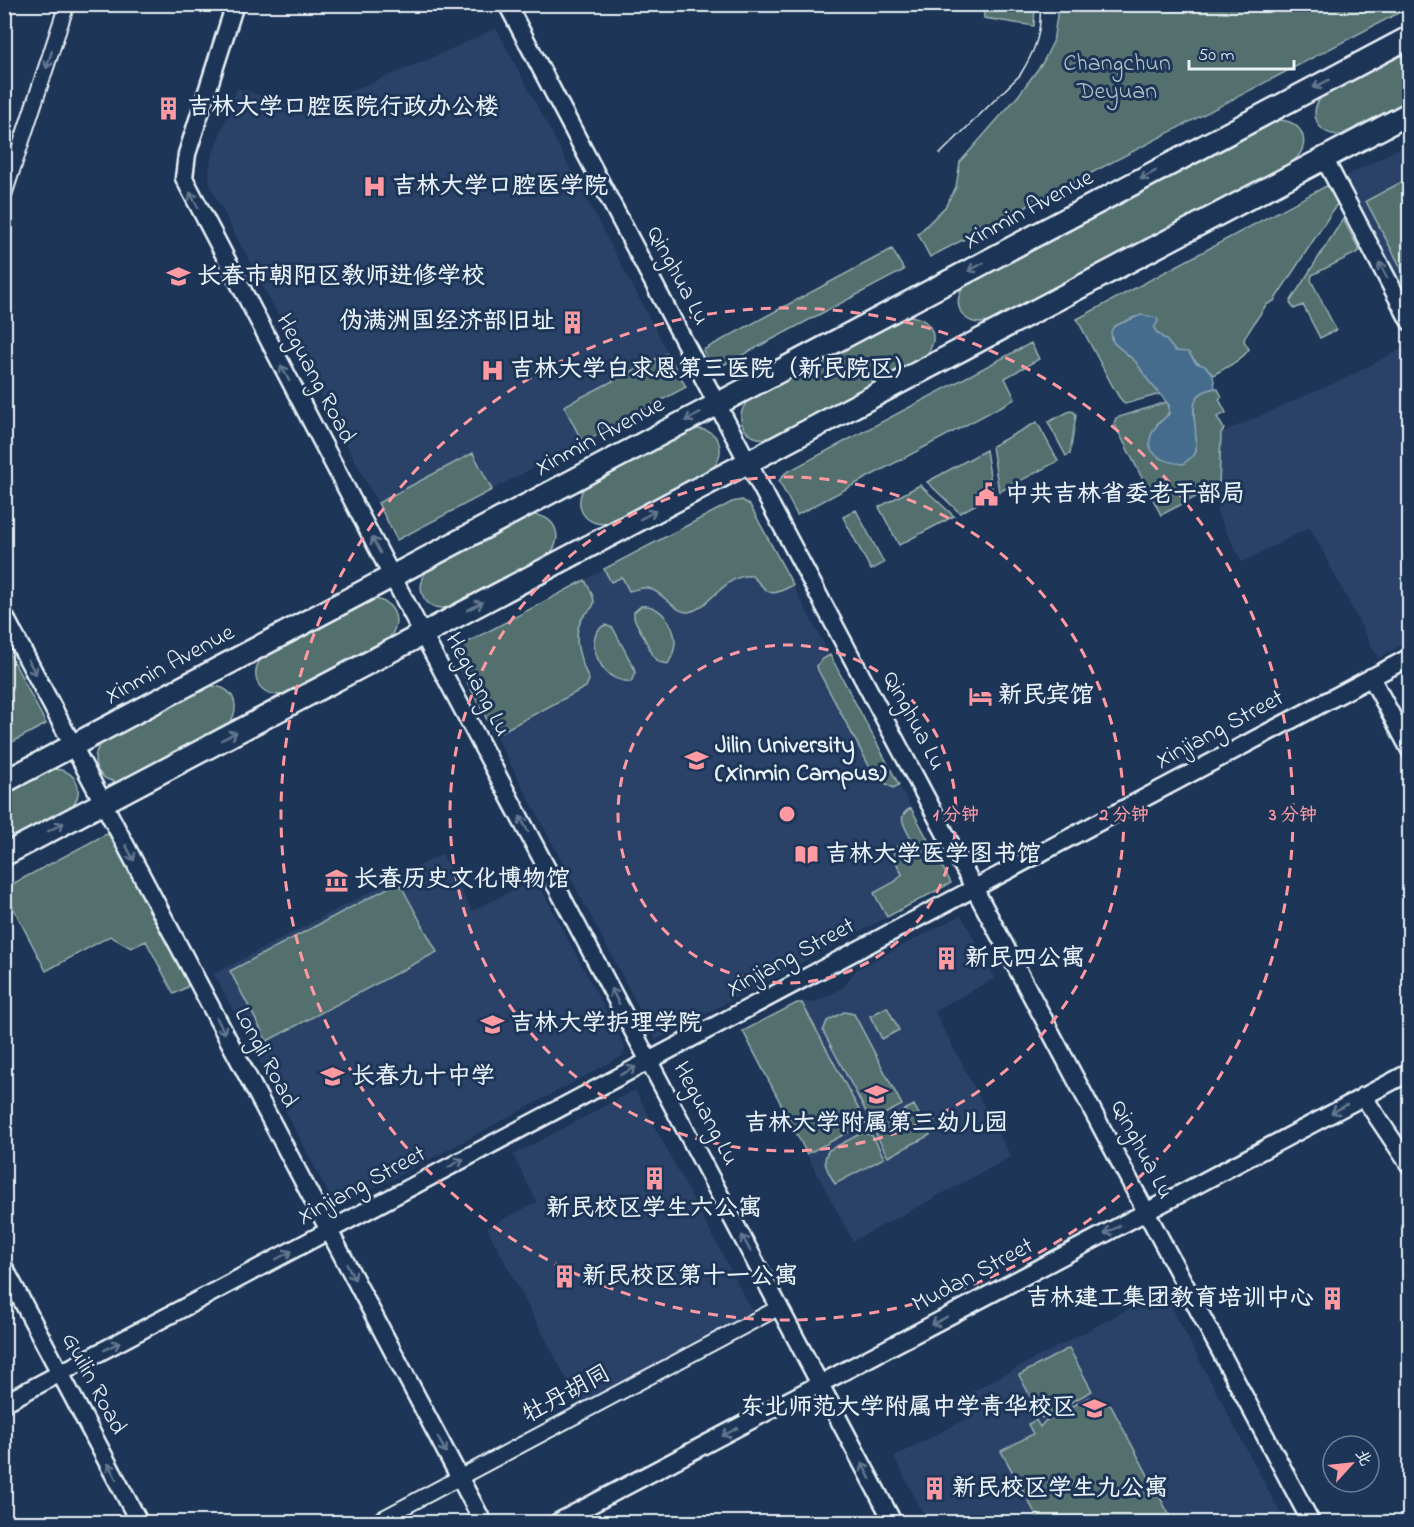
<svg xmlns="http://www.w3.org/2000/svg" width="1414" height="1527" font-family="'Indie Flower','LXGW WenKai TC',sans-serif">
<rect width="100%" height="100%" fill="#1d3557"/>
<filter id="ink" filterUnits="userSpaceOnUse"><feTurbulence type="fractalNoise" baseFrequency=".0167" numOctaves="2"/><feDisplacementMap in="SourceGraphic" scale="12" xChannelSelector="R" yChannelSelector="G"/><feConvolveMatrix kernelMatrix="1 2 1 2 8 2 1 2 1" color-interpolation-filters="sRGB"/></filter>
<g filter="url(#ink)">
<!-- built -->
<path fill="#2c4367" d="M 496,28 L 686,387 L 397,540 L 215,196 L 210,184 L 209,173 L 211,159 L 237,88 L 284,104 L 299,107 L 317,105 L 432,58 Z
M 1409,143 L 1409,300 L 1346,176 Z
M 1409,345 L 1409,641 L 1378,658 L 1310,527 L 1242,562 L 1217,513 L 1221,433 L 1344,379 Z
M 742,500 L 750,505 L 951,883 L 656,1040 L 451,651 L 732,502 Z
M 442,854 L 472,911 L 536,879 L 625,1047 L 624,1055 L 440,1154 L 336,1208 L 214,974 Z
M 961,915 L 995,978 L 934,1011 L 1011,1157 L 853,1241 L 741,1031 L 797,1002 L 815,1002 L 844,987 L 856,970 Z
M 635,1090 L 754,1314 L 581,1406 L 487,1228 L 537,1202 L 513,1155 Z
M 1163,1291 L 1285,1522 L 928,1522 L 894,1457 L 968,1418 L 958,1399 Z"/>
<!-- green -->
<path fill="#526f6e" stroke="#9db0b3" stroke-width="1.5" d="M 983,5 L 1035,5 L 1034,26 L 984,18 Z
M 1056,5 L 1409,4 L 1410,7 L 930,257 L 918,234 L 945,207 L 956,187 L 960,162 L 1018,96 L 1043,62 L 1053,42 L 1057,16 Z
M 1409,49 L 1409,100 L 1341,135 C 1318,135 1308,115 1321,97 Z
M 1278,120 C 1304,120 1313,147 1292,162 L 991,321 C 962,331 946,299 970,281 L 1271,122 Z
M 1409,178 L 1409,283 L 1366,201 Z
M 1330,184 L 1339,201 L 1274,301 L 1266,305 L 1245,337 L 1244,341 L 1249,349 C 1241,361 1225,368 1213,375 C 1205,367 1195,364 1190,354 L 1175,351 L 1166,340 L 1157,333 L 1154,328 L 1158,321 L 1135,317 L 1115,326 L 1111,338 L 1114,343 L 1136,362 L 1148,380 L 1160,394 L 1125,404 L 1119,397 L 1113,387 L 1077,319 Z
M 1343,219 L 1360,251 L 1312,275 L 1311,280 L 1336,330 L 1320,338 L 1303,305 L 1294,309 L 1290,302 Z
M 892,249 L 904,270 L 714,370 L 703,350 Z
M 907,316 C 933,316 943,343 921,359 L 773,437 C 745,446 728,414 753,397 L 901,318 Z
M 1031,343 L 1039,359 L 1005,378 L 1015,399 L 797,515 L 779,481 L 785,473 Z
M 667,353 L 686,387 L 583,443 L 564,406 Z
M 1215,388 L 1218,389 L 1222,397 L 1219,399 L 1226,413 L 1217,417 L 1224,429 L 1221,433 L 1219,485 L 1161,515 L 1114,423 L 1116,418 L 1167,402 C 1173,413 1165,418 1157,424 L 1159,458 L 1183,464 L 1194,455 L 1196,451 C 1196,444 1196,437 1195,431 C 1194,410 1188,393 1215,388 Z
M 1070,411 L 1074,412 L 1076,415 L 1070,454 L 1066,456 L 1048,422 Z
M 1037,422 L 1058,461 L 999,492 L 992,446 Z
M 694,429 C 718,428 727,448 714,467 L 612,522 C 587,530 571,507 585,486 L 687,431 Z
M 986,450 L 993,495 L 960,513 L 927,482 Z
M 473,453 L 492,490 L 397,540 L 378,503 Z
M 920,485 L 954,516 L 899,545 L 879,507 Z
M 742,500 L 750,505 L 793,585 C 767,599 770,593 752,576 C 724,573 709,610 688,612 C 675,613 662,591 648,588 C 642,587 635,590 629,591 L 622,577 L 611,582 L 604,569 L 732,502 Z
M 856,510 L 884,563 L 871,570 L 843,517 Z
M 531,515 C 554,515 564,534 551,553 L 453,606 C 428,615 412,592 427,570 L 524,517 Z
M 585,580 C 588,587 594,595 594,602 C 594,609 587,611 583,617 C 570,636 581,661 589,680 L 586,687 L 495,735 L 451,651 Z
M 370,599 C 393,599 403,619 390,637 L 288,693 C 263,701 246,678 262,657 Z
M 641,606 C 659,604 674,623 675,641 C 675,649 672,657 668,664 L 659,662 L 654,657 L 634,618 L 634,612 Z
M 605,625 L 613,628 L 634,668 L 635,673 L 631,682 C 625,681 619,681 613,677 C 597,668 584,635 605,625 Z
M 5,645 L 46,724 L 5,746 L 5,690 C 11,678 6,677 4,666 C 4,659 4,652 5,645 Z
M 830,655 L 899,785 L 893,788 L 875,777 L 818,670 L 817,666 L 821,660 Z
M 210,686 C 233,686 242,705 229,724 L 121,782 C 98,782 88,762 101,743 L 203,688 Z
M 52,769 C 75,769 86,788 72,807 L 5,844 L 5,793 Z
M 911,808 L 951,883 L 887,917 L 874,893 L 896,881 L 902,874 C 899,867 889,854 896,847 C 900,844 906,842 909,840 L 910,837 C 904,825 896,816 911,808 Z
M 106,834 L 111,836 L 188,983 L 187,987 L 174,994 L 146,941 L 131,948 L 110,936 L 46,971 L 5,892 L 5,888 Z
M 399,882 L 437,952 L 267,1041 L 230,971 Z
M 797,1003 L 802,1003 L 866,1123 L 807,1154 L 743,1031 Z
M 887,1007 L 899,1030 L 882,1039 L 870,1016 Z
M 844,1012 L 854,1014 L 902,1105 L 871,1121 L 823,1031 L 827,1021 Z
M 914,1105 L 930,1135 L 888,1157 L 872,1127 Z
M 864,1133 L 871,1135 L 874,1138 L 884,1158 L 835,1184 C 829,1172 820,1162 829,1150 L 860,1134 Z
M 1069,1348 L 1092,1391 L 1042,1418 L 1019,1375 Z
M 1088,1398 C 1097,1397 1103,1400 1111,1406 L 1173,1522 L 1040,1522 L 1001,1451 L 1033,1434 L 1028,1424 L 1036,1420 L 1040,1427 L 1045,1421 Z"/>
<!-- water -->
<path fill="#446c8c" stroke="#86a1b7" stroke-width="1.5" d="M 1141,315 L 1157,318 L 1158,321 L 1154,328 L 1157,333 L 1166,340 L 1175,351 L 1188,352 L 1196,363 L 1205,366 L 1213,375 L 1215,388 C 1192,392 1192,406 1195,426 C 1196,434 1196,443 1196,451 L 1194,455 L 1183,464 C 1162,462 1139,452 1155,428 C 1158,423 1164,419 1169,414 L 1169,405 L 1148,380 L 1136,362 L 1113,342 L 1111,333 L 1112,329 L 1115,326 Z"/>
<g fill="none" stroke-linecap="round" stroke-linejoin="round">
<defs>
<path id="minor" d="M 4,195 L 67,4
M 376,1522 L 780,1307"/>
<path id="tertiary" d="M 235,4 L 187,154 L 184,178 L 392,576 L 893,1522
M 507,4 L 717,404 L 1311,1522
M 1324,158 L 1410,322
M 4,615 L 483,1522
M 1371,677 L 1410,750
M 1363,1096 L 1410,1166
M 4,1267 L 139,1522
M 4,1403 L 1410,657
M 558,1522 L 1146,1212 L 1410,1072"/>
<path id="primary" d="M 4,782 L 1410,37
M 4,855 L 1410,113"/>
</defs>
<!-- minor casing -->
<use href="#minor" stroke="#e8f1f8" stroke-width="18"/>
<!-- tertiary casing -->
<use href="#tertiary" stroke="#e8f1f8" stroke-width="21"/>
<!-- primary casing -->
<use href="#primary" stroke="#e8f1f8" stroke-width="26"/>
<!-- minor -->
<use href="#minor" stroke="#1d3557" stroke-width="14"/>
<!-- tertiary -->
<use href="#tertiary" stroke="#1d3557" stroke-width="16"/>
<!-- primary -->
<use href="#primary" stroke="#1d3557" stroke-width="21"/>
<!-- tram -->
<path stroke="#e8f1f8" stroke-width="1.5" d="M 940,154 L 1020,75 C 1035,51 1042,33 1040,4"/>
</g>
<!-- one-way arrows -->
<defs><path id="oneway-shaft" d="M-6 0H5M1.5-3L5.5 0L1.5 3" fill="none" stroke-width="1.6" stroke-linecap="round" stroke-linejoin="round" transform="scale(1.5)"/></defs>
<g stroke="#64778f">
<use href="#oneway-shaft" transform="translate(49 60) rotate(108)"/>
<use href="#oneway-shaft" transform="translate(1321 84) rotate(152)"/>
<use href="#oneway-shaft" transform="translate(1148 175) rotate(152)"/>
<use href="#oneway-shaft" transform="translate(194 200) rotate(-118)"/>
<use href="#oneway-shaft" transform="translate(976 267) rotate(152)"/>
<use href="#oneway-shaft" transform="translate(1383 270) rotate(-117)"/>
<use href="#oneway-shaft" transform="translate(285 373) rotate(-118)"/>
<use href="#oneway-shaft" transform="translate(693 417) rotate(152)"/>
<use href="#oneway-shaft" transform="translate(648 515) rotate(-28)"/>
<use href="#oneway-shaft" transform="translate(376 545) rotate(-118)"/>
<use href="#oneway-shaft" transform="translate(475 606) rotate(-28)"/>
<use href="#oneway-shaft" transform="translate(32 667) rotate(62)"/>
<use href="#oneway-shaft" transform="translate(229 736) rotate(-28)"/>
<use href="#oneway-shaft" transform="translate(524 824) rotate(-118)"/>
<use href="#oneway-shaft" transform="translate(56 827) rotate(-28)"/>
<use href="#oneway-shaft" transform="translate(130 853) rotate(62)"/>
<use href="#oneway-shaft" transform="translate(615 996) rotate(-118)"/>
<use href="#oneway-shaft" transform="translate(221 1026) rotate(62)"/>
<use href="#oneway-shaft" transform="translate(628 1071) rotate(-28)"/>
<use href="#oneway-shaft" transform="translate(1339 1109) rotate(152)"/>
<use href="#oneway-shaft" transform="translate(456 1163) rotate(-28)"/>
<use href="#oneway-shaft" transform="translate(1112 1230) rotate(152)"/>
<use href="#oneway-shaft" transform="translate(746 1243) rotate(-118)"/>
<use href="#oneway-shaft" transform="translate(284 1255) rotate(-28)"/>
<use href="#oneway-shaft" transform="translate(351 1272) rotate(62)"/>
<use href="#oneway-shaft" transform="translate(939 1321) rotate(152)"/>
<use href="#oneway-shaft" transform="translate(112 1346) rotate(-28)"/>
<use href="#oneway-shaft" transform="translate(730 1432) rotate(152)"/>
<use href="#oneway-shaft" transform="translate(442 1445) rotate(62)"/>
<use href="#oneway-shaft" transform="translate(112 1471) rotate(-118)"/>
<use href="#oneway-shaft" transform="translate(866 1471) rotate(-118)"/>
</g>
</g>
<!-- distance rings -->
<g fill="none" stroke="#ff9aa2" stroke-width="3" stroke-dasharray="10 8">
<circle cx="787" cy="814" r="169"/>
<circle cx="787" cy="814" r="337"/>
<circle cx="787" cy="814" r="506"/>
</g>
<!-- icons -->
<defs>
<symbol id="building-bare" viewBox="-9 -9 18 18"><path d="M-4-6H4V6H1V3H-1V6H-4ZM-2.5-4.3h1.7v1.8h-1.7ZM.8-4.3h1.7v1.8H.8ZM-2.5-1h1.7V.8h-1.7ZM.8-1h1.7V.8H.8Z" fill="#ff9aa2" stroke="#1d3557" stroke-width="2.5" paint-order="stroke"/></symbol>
<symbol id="hospital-bare" viewBox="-9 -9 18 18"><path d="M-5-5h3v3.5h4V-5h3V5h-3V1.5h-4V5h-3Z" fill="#ff9aa2" stroke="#1d3557" stroke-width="2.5" paint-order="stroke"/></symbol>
<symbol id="university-bare" viewBox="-9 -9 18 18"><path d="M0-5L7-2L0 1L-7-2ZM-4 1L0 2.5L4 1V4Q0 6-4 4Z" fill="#ff9aa2" stroke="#1d3557" stroke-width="2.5" paint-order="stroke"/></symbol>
<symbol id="civic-bare" viewBox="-9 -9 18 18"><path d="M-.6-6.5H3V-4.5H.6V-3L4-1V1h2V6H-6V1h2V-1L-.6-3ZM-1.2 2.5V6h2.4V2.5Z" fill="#ff9aa2" stroke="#1d3557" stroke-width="2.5" paint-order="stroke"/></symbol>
<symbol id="hotel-bare" viewBox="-9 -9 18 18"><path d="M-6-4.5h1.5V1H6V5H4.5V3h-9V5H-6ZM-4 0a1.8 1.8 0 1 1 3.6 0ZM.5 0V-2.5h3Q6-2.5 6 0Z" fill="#ff9aa2" stroke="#1d3557" stroke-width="2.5" paint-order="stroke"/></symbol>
<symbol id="library-bare" viewBox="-9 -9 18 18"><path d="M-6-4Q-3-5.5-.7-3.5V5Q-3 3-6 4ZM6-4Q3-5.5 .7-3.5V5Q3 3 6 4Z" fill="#ff9aa2" stroke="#1d3557" stroke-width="2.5" paint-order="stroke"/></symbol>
<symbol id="museum-bare" viewBox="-9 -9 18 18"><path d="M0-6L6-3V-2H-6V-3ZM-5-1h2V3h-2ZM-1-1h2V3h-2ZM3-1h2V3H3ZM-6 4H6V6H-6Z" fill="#ff9aa2" stroke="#1d3557" stroke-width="2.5" paint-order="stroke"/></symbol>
<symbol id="school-bare" viewBox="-9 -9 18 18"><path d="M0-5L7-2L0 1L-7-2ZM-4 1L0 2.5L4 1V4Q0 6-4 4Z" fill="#ff9aa2" stroke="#1d3557" stroke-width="2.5" paint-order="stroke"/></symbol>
</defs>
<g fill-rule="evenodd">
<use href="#building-bare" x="152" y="92" width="33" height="33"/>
<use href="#hospital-bare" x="358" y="170" width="33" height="33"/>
<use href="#university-bare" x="162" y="260" width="33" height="33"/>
<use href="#building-bare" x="556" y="306" width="33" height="33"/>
<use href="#hospital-bare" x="476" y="354" width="33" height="33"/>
<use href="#civic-bare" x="970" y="478" width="33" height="33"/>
<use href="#hotel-bare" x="964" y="680" width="33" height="33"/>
<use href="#university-bare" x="680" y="744" width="33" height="33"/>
<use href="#library-bare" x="790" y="838" width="33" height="33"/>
<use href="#museum-bare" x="320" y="864" width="33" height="33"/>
<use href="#building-bare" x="930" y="942" width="33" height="33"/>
<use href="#university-bare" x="476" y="1008" width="33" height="33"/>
<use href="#school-bare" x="316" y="1060" width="33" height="33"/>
<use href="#school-bare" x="860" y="1078" width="33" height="33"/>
<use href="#building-bare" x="638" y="1162" width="33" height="33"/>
<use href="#building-bare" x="548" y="1260" width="33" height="33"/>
<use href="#building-bare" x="1316" y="1282" width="33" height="33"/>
<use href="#school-bare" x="1078" y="1392" width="33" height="33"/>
<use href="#building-bare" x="918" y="1472" width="33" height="33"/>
</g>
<g text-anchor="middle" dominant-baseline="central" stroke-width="6" stroke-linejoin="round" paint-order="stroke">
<!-- park labels -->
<g font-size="24" fill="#b4c4c8" stroke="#1d3557">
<text x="1117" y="64">Changchun<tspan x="1117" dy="28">Deyuan</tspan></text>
</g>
<!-- poi labels -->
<g font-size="24" font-weight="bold" fill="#e8f1f8" stroke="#1d3557" text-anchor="start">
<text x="187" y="108">吉林大学口腔医院行政办公楼</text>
<text x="392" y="187">吉林大学口腔医学院</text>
<text x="197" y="277">长春市朝阳区教师进修学校</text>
<text x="555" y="322" text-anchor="end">伪满洲国经济部旧址</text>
<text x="510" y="370">吉林大学白求恩第三医院（新民院区）</text>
<text x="1005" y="495">中共吉林省委老干部局</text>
<text x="998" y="696">新民宾馆</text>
<text x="715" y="746">Jilin University<tspan x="715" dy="28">(Xinmin Campus)</tspan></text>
<text x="825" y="855">吉林大学医学图书馆</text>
<text x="354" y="880">长春历史文化博物馆</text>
<text x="965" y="959">新民四公寓</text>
<text x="510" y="1024">吉林大学护理学院</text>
<text x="351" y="1077">长春九十中学</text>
<text x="876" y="1124" text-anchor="middle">吉林大学附属第三幼儿园</text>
<text x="654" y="1209" text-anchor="middle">新民校区学生六公寓</text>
<text x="582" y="1277">新民校区第十一公寓</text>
<text x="1314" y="1299" text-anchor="end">吉林建工集团教育培训中心</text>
<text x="1076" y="1408" text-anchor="end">东北师范大学附属中学青华校区</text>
<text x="952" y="1489">新民校区学生九公寓</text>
</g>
<!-- street labels -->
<g font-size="24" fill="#e8f1f8" stroke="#1d3557">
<text transform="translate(1029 210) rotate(-28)">Xinmin Avenue</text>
<text transform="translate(677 276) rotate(62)">Qinghua Lu</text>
<text transform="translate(315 379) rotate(62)">Heguang Road</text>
<text transform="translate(600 437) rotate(-28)">Xinmin Avenue</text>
<text transform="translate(170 665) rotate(-28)">Xinmin Avenue</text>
<text transform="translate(477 685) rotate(62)">Heguang Lu</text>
<text transform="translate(913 721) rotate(62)">Qinghua Lu</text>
<text transform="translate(1220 730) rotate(-28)">Xinjiang Street</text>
<text transform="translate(791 958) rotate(-28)">Xinjiang Street</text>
<text transform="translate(265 1058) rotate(62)">Longli Road</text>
<text transform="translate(705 1114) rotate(62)">Heguang Lu</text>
<text transform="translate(1141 1150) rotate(62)">Qinghua Lu</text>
<text transform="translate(362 1186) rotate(-28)">Xinjiang Street</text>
<text transform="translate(973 1276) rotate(-28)">Mudan Street</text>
<text transform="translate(93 1384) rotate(62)">Guilin Road</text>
<text transform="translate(567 1395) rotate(-28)">牡丹胡同</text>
</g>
</g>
<circle cx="787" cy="814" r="9" fill="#ff9aa2" stroke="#1d3557" stroke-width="3"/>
<g font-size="18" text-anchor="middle" font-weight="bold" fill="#ff9aa2" stroke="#1d3557" stroke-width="6" stroke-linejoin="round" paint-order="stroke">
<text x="956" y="820">1 分钟</text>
<text x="1124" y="820">2 分钟</text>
<text x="1293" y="820">3 分钟</text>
</g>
<!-- margin -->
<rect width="1414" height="1527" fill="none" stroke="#1d3557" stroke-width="24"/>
<rect x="12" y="12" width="1390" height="1503" fill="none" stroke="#e8f1f8" stroke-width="2" filter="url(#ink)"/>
<!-- north arrow -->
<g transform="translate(1351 1464) rotate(63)"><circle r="28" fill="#1d3557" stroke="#6e8097" stroke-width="1.5"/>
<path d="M0-4.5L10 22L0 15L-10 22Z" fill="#ff9aa2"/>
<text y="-9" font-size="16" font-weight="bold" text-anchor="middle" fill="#e8f1f8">北</text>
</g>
<!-- scale -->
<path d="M1189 60v9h105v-9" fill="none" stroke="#e8f1f8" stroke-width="3"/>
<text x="1198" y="60" font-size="18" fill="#e8f1f8" stroke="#1d3557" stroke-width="4.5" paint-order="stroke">50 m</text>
</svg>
